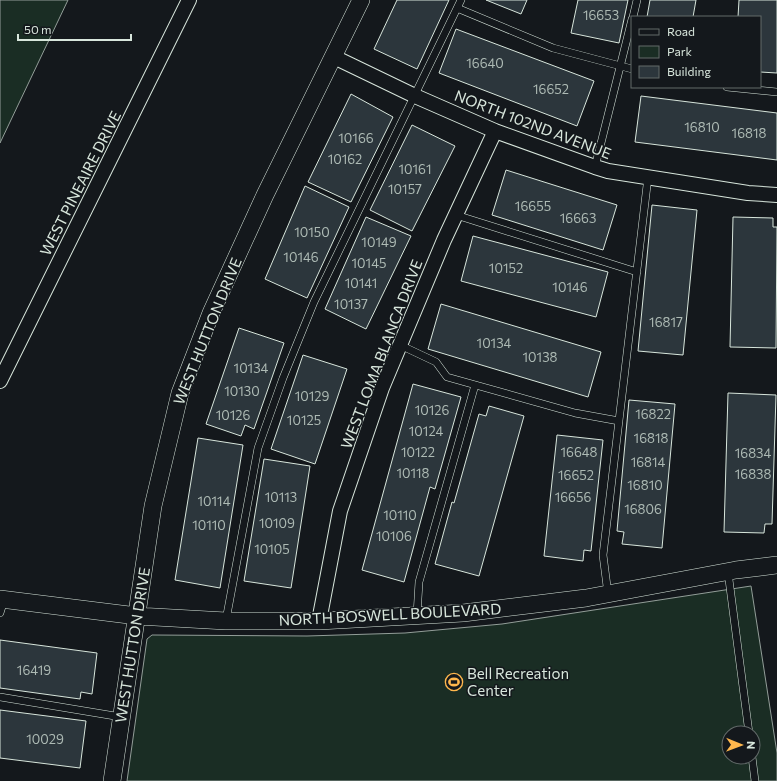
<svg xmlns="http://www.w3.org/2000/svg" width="777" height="781" font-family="Commissioner,sans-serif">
<rect width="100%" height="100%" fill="#14181c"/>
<!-- green -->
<path fill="#1a2d24" stroke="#939e99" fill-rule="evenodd" d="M 0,0 L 68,0 L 0,143 Z
M 751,586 L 777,753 L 777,781 L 127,781 L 147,639 L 152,635 L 307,636 L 405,633 L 502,624 ZM 729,733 L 753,733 L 753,757 L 729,757 Z"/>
<!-- building -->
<path fill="#2c363c" stroke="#d8e6dc" d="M 397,0 L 449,0 L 417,69 L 374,49 Z
M 486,0 L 527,0 L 521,14 Z
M 578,0 L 628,0 L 619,43 L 571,33 Z
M 650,0 L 696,0 L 693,17 L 647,17 Z
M 739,0 L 777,0 L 777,73 L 760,72 L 760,17 L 738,17 Z
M 456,29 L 594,81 L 577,126 L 439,73 Z
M 351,94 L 393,117 L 351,202 L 308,182 Z
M 641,96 L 777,113 L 777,160 L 635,142 Z
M 412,125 L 455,146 L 412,231 L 370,210 Z
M 506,170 L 617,205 L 603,250 L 492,215 Z
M 305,186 L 349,207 L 307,298 L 265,279 Z
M 652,205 L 697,210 L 683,355 L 638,351 Z
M 366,217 L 411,236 L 366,329 L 325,309 Z
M 733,217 L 773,218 L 773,227 L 777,227 L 776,348 L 730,347 Z
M 473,236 L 608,272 L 596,317 L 461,281 Z
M 441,304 L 601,352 L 588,397 L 428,349 Z
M 239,328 L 284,343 L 254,429 L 245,425 L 241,436 L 206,424 Z
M 303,355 L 347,369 L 315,464 L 271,449 Z
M 413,384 L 461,397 L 435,489 L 430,487 L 404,582 L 362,570 Z
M 728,393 L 776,395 L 772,524 L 765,524 L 764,533 L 724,532 Z
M 629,400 L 675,404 L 662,548 L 622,544 L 624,532 L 617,531 Z
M 489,406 L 524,416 L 479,576 L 435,564 L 452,502 L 454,503 L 479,414 L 486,416 Z
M 557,435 L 603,440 L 591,551 L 584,550 L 583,561 L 544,556 Z
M 198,438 L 243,445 L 220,588 L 175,580 Z
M 264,459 L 310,466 L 291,588 L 244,581 Z
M 0,640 L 97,653 L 92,694 L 81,692 L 80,699 L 0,688 Z
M 0,710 L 86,721 L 80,768 L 0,758 Z"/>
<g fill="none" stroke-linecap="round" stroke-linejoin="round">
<defs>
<path id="service" d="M 457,8 L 553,48 L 632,69
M 633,17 L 637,0
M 727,87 L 777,92
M 595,167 L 632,19
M 456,215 L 637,272
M 400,345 L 436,362 L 447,377 L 575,413 L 619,421
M 728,572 L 749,733
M 608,594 L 603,555 L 648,177
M 0,613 L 4,600
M 417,615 L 419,582 L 475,385
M 226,620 L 258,448 L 283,378 L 314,302 L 461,0
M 0,697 L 121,717
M 752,757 L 755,781"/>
<path id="minor" d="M 334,57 L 415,96 L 495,131 L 595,167 L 608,171 L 748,193 L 777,195
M 0,381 L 189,0
M 319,621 L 340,511 L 382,388 L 444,240 L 495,131"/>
<path id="tertiary" d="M 0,599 L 137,616 L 226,621 L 319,621 L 463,613 L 586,598 L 736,570 L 777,565
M 112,781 L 153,506 L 180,393 L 211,313 L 265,195 L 361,0"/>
</defs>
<!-- service casing -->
<use href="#service" stroke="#d8e6dc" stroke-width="8"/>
<!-- minor casing -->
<use href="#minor" stroke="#d8e6dc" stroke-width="16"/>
<!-- tertiary casing -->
<use href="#tertiary" stroke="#d8e6dc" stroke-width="18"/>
<!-- service -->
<use href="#service" stroke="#14181c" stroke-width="7"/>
<!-- minor -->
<use href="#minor" stroke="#14181c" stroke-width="14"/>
<!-- tertiary -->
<use href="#tertiary" stroke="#14181c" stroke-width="17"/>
</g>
<!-- icons -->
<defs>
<symbol id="stadium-ring" viewBox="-11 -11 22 22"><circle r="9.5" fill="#14181c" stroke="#ffb74d" stroke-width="1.5"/><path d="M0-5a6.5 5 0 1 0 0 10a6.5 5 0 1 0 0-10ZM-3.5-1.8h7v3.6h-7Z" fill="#ffb74d"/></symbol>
</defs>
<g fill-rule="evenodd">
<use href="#stadium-ring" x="444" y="672" width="20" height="20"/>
</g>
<g text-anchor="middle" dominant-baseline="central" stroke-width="3" stroke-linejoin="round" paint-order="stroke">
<!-- number labels -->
<g font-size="13" fill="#adbab4">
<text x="601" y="15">16653</text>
<text x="485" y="63">16640</text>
<text x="551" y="89">16652</text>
<text x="702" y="127">16810</text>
<text x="749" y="133">16818</text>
<text x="356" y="138">10166</text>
<text x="345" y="159">10162</text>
<text x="415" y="169">10161</text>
<text x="405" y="189">10157</text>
<text x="533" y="206">16655</text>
<text x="578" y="218">16663</text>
<text x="312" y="232">10150</text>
<text x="379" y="242">10149</text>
<text x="301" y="257">10146</text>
<text x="369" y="263">10145</text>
<text x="506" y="268">10152</text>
<text x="361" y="283">10141</text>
<text x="570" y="287">10146</text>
<text x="351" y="304">10137</text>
<text x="666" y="322">16817</text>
<text x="494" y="343">10134</text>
<text x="540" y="357">10138</text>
<text x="251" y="368">10134</text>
<text x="242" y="391">10130</text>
<text x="312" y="396">10129</text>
<text x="432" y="410">10126</text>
<text x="653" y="414">16822</text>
<text x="233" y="415">10126</text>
<text x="304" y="420">10125</text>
<text x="426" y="431">10124</text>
<text x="651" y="438">16818</text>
<text x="418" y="452">10122</text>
<text x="579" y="452">16648</text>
<text x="753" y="453">16834</text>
<text x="648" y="462">16814</text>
<text x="413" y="473">10118</text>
<text x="753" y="474">16838</text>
<text x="576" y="475">16652</text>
<text x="645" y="485">16810</text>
<text x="281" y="497">10113</text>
<text x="573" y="497">16656</text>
<text x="214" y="501">10114</text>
<text x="643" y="509">16806</text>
<text x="400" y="515">10110</text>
<text x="277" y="523">10109</text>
<text x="209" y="525">10110</text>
<text x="394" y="536">10106</text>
<text x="272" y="549">10105</text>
<text x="34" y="670">16419</text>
<text x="45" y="739">10029</text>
</g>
<!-- street labels -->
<g font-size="15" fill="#d8e6dc" stroke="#14181c">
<text transform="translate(533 124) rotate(21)">NORTH 102ND AVENUE</text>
<text transform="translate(80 183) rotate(-63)">WEST PINEAIRE DRIVE</text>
<text transform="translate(207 331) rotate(-68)">WEST HUTTON DRIVE</text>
<text transform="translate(381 354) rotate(-69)">WEST LOMA BLANCA DRIVE</text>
<text transform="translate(390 614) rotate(-3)">NORTH BOSWELL BOULEVARD</text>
<text transform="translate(132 645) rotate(-81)">WEST HUTTON DRIVE</text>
</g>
<!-- poi labels -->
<g font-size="15" fill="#d8e6dc" stroke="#14181c" text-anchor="start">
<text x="467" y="673">Bell Recreation<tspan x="467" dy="17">Center</tspan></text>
</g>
</g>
<!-- legend -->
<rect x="631" y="16" width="130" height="72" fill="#14181c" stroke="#626a69"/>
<rect x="639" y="29" width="20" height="6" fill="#14181c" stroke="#626a69"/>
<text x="667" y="36" font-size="12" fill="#d8e6dc">Road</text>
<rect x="639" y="46" width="20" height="12" fill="#1a2d24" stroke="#626a69"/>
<text x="667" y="56" font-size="12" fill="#d8e6dc">Park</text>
<rect x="639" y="66" width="20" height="12" fill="#2c363c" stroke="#626a69"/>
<text x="667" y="76" font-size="12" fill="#d8e6dc">Building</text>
<!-- north arrow -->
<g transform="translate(741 745) rotate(91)"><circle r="19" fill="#14181c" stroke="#626a69"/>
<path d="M0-3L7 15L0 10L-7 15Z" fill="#ffb74d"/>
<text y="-6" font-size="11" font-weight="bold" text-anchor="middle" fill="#d8e6dc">N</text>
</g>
<!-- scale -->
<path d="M18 34v6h113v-6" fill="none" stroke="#d8e6dc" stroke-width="2"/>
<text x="24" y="34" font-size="12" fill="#d8e6dc" stroke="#14181c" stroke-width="3" paint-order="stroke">50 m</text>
</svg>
